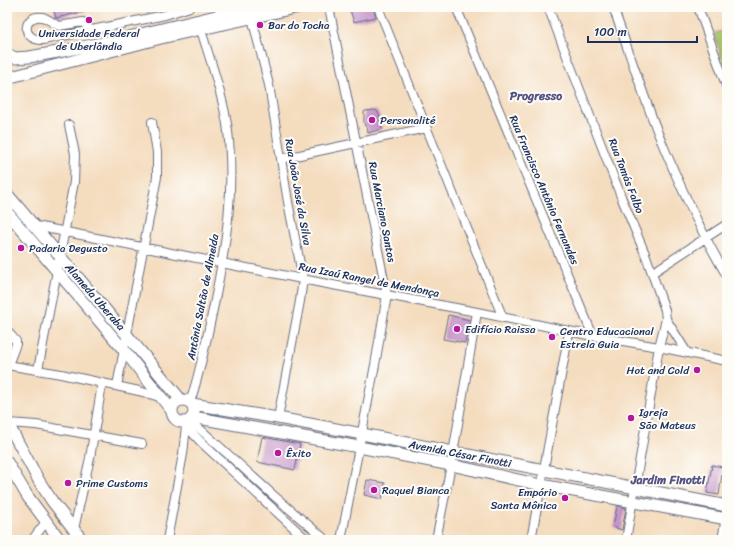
<svg xmlns="http://www.w3.org/2000/svg" width="734" height="547" font-family="Sriracha,sans-serif">
<rect width="100%" height="100%" fill="#fdfcf7"/>
<filter id="ink" filterUnits="userSpaceOnUse"><feTurbulence type="fractalNoise" baseFrequency=".025" numOctaves="2"/><feDisplacementMap in="SourceGraphic" scale="8" xChannelSelector="R" yChannelSelector="G"/><feConvolveMatrix kernelMatrix="1 2 1 2 8 2 1 2 1" color-interpolation-filters="sRGB"/></filter>
<filter id="wash" filterUnits="userSpaceOnUse"><feTurbulence type="fractalNoise" baseFrequency=".012" numOctaves="4" result="noise"/><feDisplacementMap in="SourceGraphic" scale="16" xChannelSelector="R" yChannelSelector="G"/><feGaussianBlur stdDeviation="0.9" result="paint"/><feColorMatrix in="noise" values="0 0 0 0 0 0 0 0 0 0 0 0 0 0 0 0 0 1.4 0 .05"/><feComposite in="paint" operator="in"/></filter>
<g filter="url(#wash)">
<rect width="100%" height="100%" fill="#f4dcbe"/>
<!-- green -->
<path fill="#a9c268" stroke="#627863" d="M 727,30 L 727,74 L 714,33 Z"/>
<g id="blocks">
<!-- building -->
<path fill="#c594ca" d="M 53,7 L 94,7 L 95,9 L 56,18 Z
M 349,7 L 372,7 L 376,17 L 354,22 Z
M 376,110 L 379,114 L 382,129 L 368,133 L 367,127 L 365,126 L 364,122 L 364,112 L 365,111 Z
M 448,315 L 470,320 L 465,343 L 443,339 Z
M 262,437 L 300,444 L 295,470 L 257,462 Z
M 712,465 L 723,467 L 719,495 L 707,493 Z
M 367,480 L 385,483 L 382,499 L 364,495 Z
M 617,506 L 626,508 L 622,530 L 613,527 Z"/>
</g>
</g>
<g filter="url(#ink)">
<use href="#blocks" fill-opacity="0" stroke="#676c80" stroke-width="1"/>
<g fill="none" stroke-linecap="round" stroke-linejoin="round">
<defs>
<path id="minor" d="M 329,7 L 387,295 L 375,365 L 341,540
M 378,7 L 503,318
M 456,7 L 593,336
M 548,7 L 622,199 L 646,256 L 665,310 L 666,319 L 686,351
M 613,7 C 628,49 642,92 658,133 C 678,182 700,231 727,276
M 698,7 L 727,88
M 252,18 L 269,85 L 288,202 L 303,279 L 300,301 L 278,418
M 91,30 L 83,22 L 59,26 C 53,24 48,18 42,17 C 24,14 19,40 43,40 L 165,15 L 190,7
M 281,159 L 426,128
M 31,225 L 322,283 L 477,312 L 593,336 L 659,347 L 727,361
M 652,273 L 727,224
M 7,331 L 16,341 L 16,344 L 8,365
M 7,365 L 61,374 L 139,391 L 163,398
M 38,370 L 74,182 L 75,154 L 69,125
M 117,386 L 157,177 L 157,152 L 152,122
M 190,402 C 201,370 207,337 214,305 C 226,245 236,185 227,124 C 222,92 210,60 201,30
M 190,420 L 273,495 L 326,540
M 182,422 L 202,443 L 307,540
M 8,423 L 36,425 L 142,444
M 74,529 L 90,458 L 102,384
M 32,540 L 46,522
M 167,540 L 183,454 L 186,426
M 436,540 L 451,465 L 477,312
M 531,540 L 569,332
M 626,540 L 659,347 L 666,319
M 722,540 L 727,511"/>
<path id="major" d="M 7,54 L 15,58 L 29,57 L 58,52 L 112,41 L 253,7
M 7,78 L 161,38 L 299,7
M 7,194 L 126,334 L 181,400
M 7,212 L 123,349 L 172,411
M172 411a11 11 0 1 1 22 0a11 11 0 1 1-22 0Z
M 192,404 L 278,418 L 362,434 L 727,506
M 193,417 L 359,447 L 451,465 L 541,485 L 727,519
M 7,422 L 39,481 L 52,501 L 82,540
M 7,462 L 28,497 L 60,540"/>
</defs>
<!-- minor casing -->
<use href="#minor" stroke="#676c80" stroke-width="10"/>
<!-- major casing -->
<use href="#major" stroke="#676c80" stroke-width="13"/>
<!-- minor -->
<use href="#minor" stroke="#fff" stroke-width="8"/>
<!-- major -->
<use href="#major" stroke="#fff" stroke-width="11"/>
</g>
</g>
<!-- markers -->
<g fill="#b5179e" stroke="#fdfcf7" stroke-width="1.5">
<circle cx="89" cy="20" r="4"/>
<circle cx="260" cy="25" r="4"/>
<circle cx="372" cy="120" r="4"/>
<circle cx="21" cy="248" r="4"/>
<circle cx="457" cy="329" r="4"/>
<circle cx="552" cy="337" r="4"/>
<circle cx="697" cy="370" r="4"/>
<circle cx="631" cy="418" r="4"/>
<circle cx="278" cy="453" r="4"/>
<circle cx="68" cy="483" r="4"/>
<circle cx="374" cy="490" r="4"/>
<circle cx="565" cy="498" r="4"/>
</g>
<g text-anchor="middle" dominant-baseline="central" stroke-width="4" stroke-linejoin="round" paint-order="stroke">
<!-- poi labels -->
<g font-size="11" fill="#1b2f5e" stroke="#fdfcf7" text-anchor="start">
<text x="268" y="25">Bar do Tocha</text>
<text x="89" y="33" text-anchor="middle">Universidade Federal<tspan x="89" dy="13">de Uberlândia</tspan></text>
<text x="380" y="120">Personalité</text>
<text x="29" y="248">Padaria Degusto</text>
<text x="465" y="329">Edifício Raissa</text>
<text x="560" y="331">Centro Educacional<tspan x="560" dy="13">Estrela Guia</tspan></text>
<text x="689" y="370" text-anchor="end">Hot and Cold</text>
<text x="639" y="412">Igreja<tspan x="639" dy="13">São Mateus</tspan></text>
<text x="286" y="453">Êxito</text>
<text x="76" y="483">Prime Customs</text>
<text x="382" y="490">Raquel Bianca</text>
<text x="557" y="492" text-anchor="end">Empório<tspan x="557" dy="13">Santa Mônica</tspan></text>
</g>
<!-- street labels -->
<g font-size="11" fill="#1b2f5e" stroke="#fdfcf7">
<text transform="translate(626 176) rotate(69)">Rua Tomás Falbo</text>
<text transform="translate(544 190) rotate(67)">Rua Francisco Antônio Fernandes</text>
<text transform="translate(298 192) rotate(80)">Rua João José da Silva</text>
<text transform="translate(382 212) rotate(79)">Rua Marciano Santos</text>
<text transform="translate(369 280) rotate(11)">Rua Izaú Rangel de Mendonça</text>
<text transform="translate(95 297) rotate(49)">Alameda Uberaba</text>
<text transform="translate(203 297) rotate(-79)">Antônia Saltão de Almeida</text>
<text transform="translate(460 454) rotate(11)">Avenida César Finotti</text>
</g>
<!-- neighbourhood labels -->
<g font-size="12" font-weight="bold" fill="#565284" stroke="#fdfcf7">
<text x="536" y="96">Progresso</text>
<text x="668" y="480">Jardim Finotti</text>
</g>
</g>
<!-- margin -->
<rect width="734" height="547" fill="none" stroke="#fdfcf7" stroke-width="24"/>
<!-- scale -->
<path d="M588 36v6h109v-6" fill="none" stroke="#1b2f5e" stroke-width="2"/>
<text x="594" y="36" font-size="12" fill="#1b2f5e" stroke="#fdfcf7" stroke-width="3" paint-order="stroke">100 m</text>
</svg>
